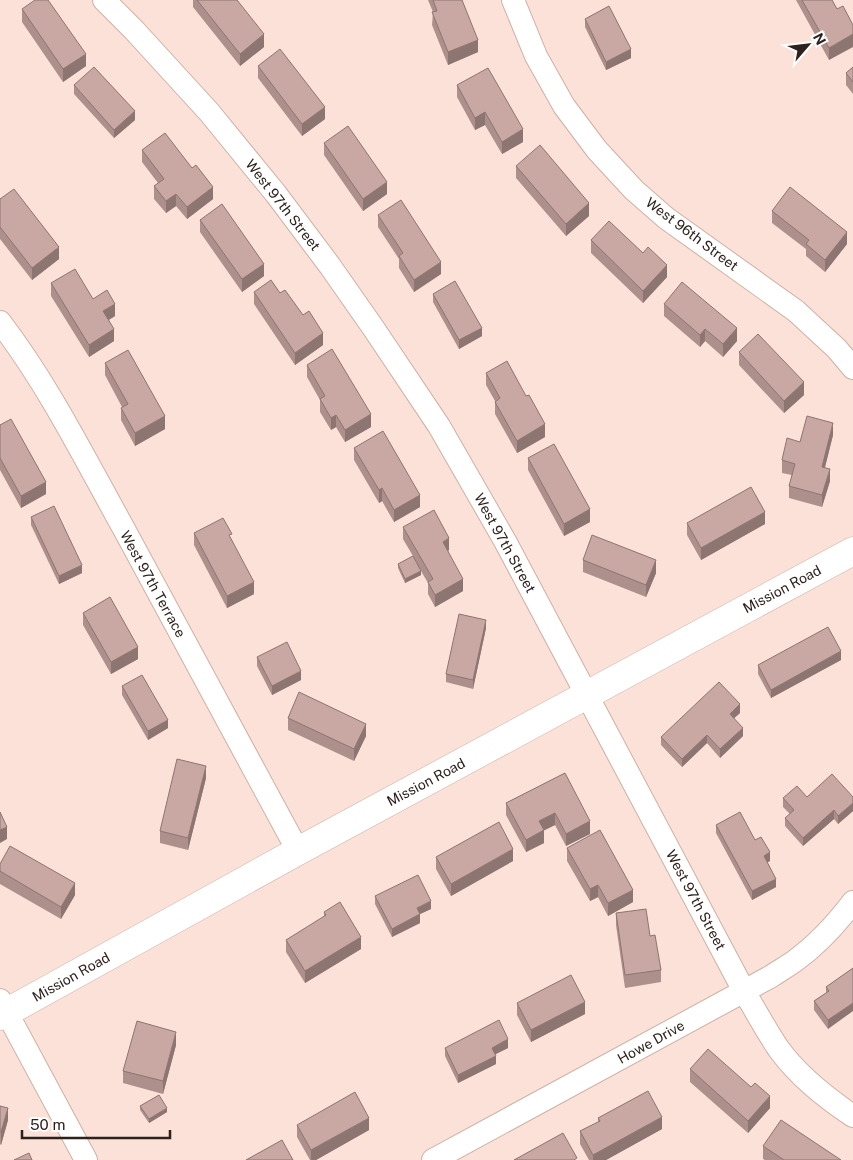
<svg xmlns="http://www.w3.org/2000/svg" width="853" height="1160" font-family="'Public Sans',sans-serif">
<rect width="100%" height="100%" fill="#fbe1d7"/>
<g fill="none" stroke-linecap="round" stroke-linejoin="round">
<defs>
<path id="minor" d="M 104,0 L 134,30 L 209,112 L 276,194 L 330,266 L 374,329 L 439,426 L 505,541 L 744,991 C 755,1010 766,1030 778,1048 C 798,1076 825,1097 853,1116
M 513,0 L 536,56 L 564,106 L 597,150 L 634,190 L 666,218 L 796,311 L 837,349 L 853,368
M 0,322 C 49,386 85,459 124,529 C 182,636 240,744 298,851
M 0,1000 L 86,1160
M 433,1160 L 770,977 C 779,971 788,966 796,960 C 818,944 837,923 853,902"/>
<path id="major" d="M 0,1016 L 298,851 L 853,551"/>
</defs>
<!-- minor casing -->
<use href="#minor" stroke="#cfb0a4" stroke-width="24"/>
<!-- major casing -->
<use href="#major" stroke="#cfb0a4" stroke-width="29"/>
<!-- minor -->
<use href="#minor" stroke="#fff" stroke-width="22"/>
<!-- major -->
<use href="#major" stroke="#fff" stroke-width="28"/>
</g>
<!-- wall -->
<path fill="#ad908b" d="M 193,0 L 237,0 L 264,47 L 240,66 L 193,7 Z
M 428,0 L 462,0 L 478,52 L 448,65 L 432,25 L 433,12 Z
M 796,0 L 832,0 L 837,9 L 829,60 Z
M 22,9 L 86,66 L 63,82 L 22,22 Z
M 585,19 L 631,58 L 606,70 L 585,27 Z
M 258,66 L 325,119 L 302,136 L 258,78 Z
M 853,67 L 853,94 L 846,85 L 846,73 Z
M 74,85 L 135,120 L 114,138 L 74,94 Z
M 457,85 L 523,142 L 502,154 L 485,125 L 475,130 L 457,97 Z
M 324,143 L 387,194 L 363,211 L 324,155 Z
M 142,150 L 213,199 L 187,219 L 176,206 L 166,213 L 154,199 L 154,186 L 158,183 L 142,162 Z
M 516,166 L 589,216 L 566,236 L 516,178 Z
M 0,199 L 59,259 L 32,280 L 0,239 Z
M 772,211 L 847,244 L 825,272 L 806,256 L 806,249 L 772,223 Z
M 378,215 L 441,274 L 414,292 L 399,268 L 399,259 L 378,227 Z
M 200,220 L 264,276 L 242,292 L 200,232 Z
M 591,240 L 667,277 L 643,303 L 591,253 Z
M 51,283 L 93,299 L 115,316 L 109,320 L 114,341 L 89,357 L 51,296 Z
M 254,292 L 280,293 L 323,345 L 295,365 L 254,304 Z
M 433,294 L 482,336 L 459,349 L 433,302 Z
M 664,304 L 737,341 L 723,357 L 705,341 L 700,347 L 664,316 Z
M 739,352 L 804,395 L 784,413 L 739,365 Z
M 105,363 L 165,429 L 135,446 L 121,420 L 121,408 L 122,407 L 105,375 Z
M 307,365 L 371,427 L 345,442 L 336,427 L 331,430 L 320,412 L 320,400 L 307,377 Z
M 486,373 L 545,437 L 517,453 L 495,414 L 495,401 L 486,385 Z
M 0,425 L 46,494 L 21,508 L 0,470 Z
M 833,435 L 825,467 L 830,481 L 822,507 L 789,498 L 789,486 L 792,475 L 782,473 L 782,460 L 800,442 Z
M 354,448 L 420,507 L 394,522 L 382,501 L 379,503 L 354,460 Z
M 528,458 L 590,522 L 564,536 L 528,470 Z
M 31,517 L 82,573 L 59,584 L 31,525 Z
M 687,523 L 765,524 L 701,560 L 687,535 Z
M 403,527 L 449,550 L 448,551 L 463,591 L 435,607 L 428,594 L 428,583 L 421,571 L 421,575 L 405,583 L 398,568 L 398,564 L 413,556 L 403,539 Z
M 194,533 L 232,540 L 254,594 L 227,608 L 194,545 Z
M 583,560 L 656,573 L 646,597 L 583,572 Z
M 83,613 L 138,659 L 111,674 L 83,625 Z
M 486,628 L 473,689 L 446,682 L 446,674 Z
M 257,657 L 301,680 L 272,695 L 257,666 Z
M 841,660 L 771,698 L 758,674 L 758,665 Z
M 122,686 L 168,728 L 148,740 L 122,695 Z
M 740,713 L 734,718 L 743,736 L 720,758 L 707,743 L 682,767 L 661,745 L 661,737 Z
M 288,718 L 366,736 L 354,761 L 288,730 Z
M 565,773 L 590,834 L 566,846 L 555,825 L 544,830 L 544,843 L 526,852 L 506,815 L 506,803 Z
M 206,778 L 188,850 L 160,843 L 160,831 Z
M 807,797 L 853,797 L 853,811 L 838,824 L 834,819 L 803,846 L 785,826 L 785,818 L 790,814 L 783,807 L 783,798 Z
M 716,825 L 755,840 L 770,861 L 767,862 L 776,887 L 752,900 L 716,833 Z
M 567,848 L 633,902 L 608,916 L 598,897 L 590,901 L 567,861 Z
M 436,857 L 513,861 L 451,896 L 436,869 Z
M 0,864 L 75,895 L 61,919 L 0,884 Z
M 375,896 L 431,909 L 420,914 L 420,923 L 392,937 L 375,904 Z
M 324,912 L 361,949 L 305,983 L 286,952 L 286,940 L 324,917 Z
M 616,913 L 650,936 L 661,970 L 661,982 L 625,988 L 616,925 Z
M 853,968 L 828,1029 L 814,1010 L 814,1001 L 826,993 L 826,987 Z
M 517,1003 L 585,1014 L 531,1042 L 517,1015 Z
M 176,1045 L 163,1094 L 123,1083 L 123,1071 Z
M 445,1048 L 508,1048 L 495,1054 L 496,1064 L 458,1083 L 445,1056 Z
M 690,1069 L 751,1087 L 770,1108 L 748,1133 L 690,1082 Z
M 0,1106 L 8,1120 L 1,1145 L 0,1144 Z
M 140,1106 L 167,1112 L 149,1123 L 140,1110 Z
M 598,1118 L 662,1129 L 606,1160 L 589,1160 L 580,1144 L 580,1131 L 598,1122 Z
M 297,1125 L 369,1130 L 316,1160 L 310,1160 L 297,1137 Z
M 763,1146 L 841,1160 L 765,1160 L 763,1159 Z"/>
<!-- shaded-wall -->
<path fill="#8d7571" d="M 264,34 L 264,47 L 240,66 L 240,54 Z
M 853,34 L 853,47 L 829,60 L 829,48 Z
M 478,40 L 478,52 L 448,65 L 448,52 Z
M 631,49 L 631,58 L 606,70 L 606,62 Z
M 86,54 L 86,66 L 63,82 L 63,69 Z
M 325,107 L 325,119 L 302,136 L 302,124 Z
M 135,111 L 135,120 L 114,138 L 114,130 Z
M 485,112 L 485,125 L 475,130 L 475,118 Z
M 523,129 L 523,142 L 502,154 L 502,142 Z
M 387,182 L 387,194 L 363,211 L 363,199 Z
M 213,187 L 213,199 L 187,219 L 187,207 Z
M 176,194 L 176,206 L 166,213 L 166,201 Z
M 589,203 L 589,216 L 566,236 L 566,224 Z
M 847,232 L 847,244 L 825,272 L 825,260 Z
M 59,247 L 59,259 L 32,280 L 32,268 Z
M 441,262 L 441,274 L 414,292 L 414,280 Z
M 264,264 L 264,276 L 242,292 L 242,279 Z
M 667,265 L 667,277 L 643,303 L 643,291 Z
M 115,304 L 115,316 L 103,323 L 103,311 Z
M 482,328 L 482,336 L 459,349 L 459,340 Z
M 737,328 L 737,341 L 723,357 L 723,344 Z
M 114,329 L 114,341 L 89,357 L 89,345 Z
M 705,329 L 705,341 L 700,347 L 700,335 Z
M 323,333 L 323,345 L 295,365 L 295,353 Z
M 804,382 L 804,395 L 784,413 L 784,401 Z
M 371,414 L 371,427 L 345,442 L 345,430 Z
M 336,415 L 336,427 L 331,430 L 331,418 Z
M 165,416 L 165,429 L 135,446 L 135,433 Z
M 833,423 L 833,435 L 822,479 L 822,467 Z
M 545,424 L 545,437 L 517,453 L 517,441 Z
M 830,469 L 830,481 L 822,507 L 822,495 Z
M 46,482 L 46,494 L 21,508 L 21,496 Z
M 382,488 L 382,501 L 379,503 L 379,490 Z
M 420,495 L 420,507 L 394,522 L 394,510 Z
M 590,509 L 590,522 L 564,536 L 564,524 Z
M 765,512 L 765,524 L 701,560 L 701,548 Z
M 449,538 L 449,550 L 443,554 L 443,542 Z
M 656,560 L 656,573 L 646,597 L 646,585 Z
M 82,565 L 82,573 L 59,584 L 59,576 Z
M 421,571 L 421,575 L 405,583 L 405,579 Z
M 463,579 L 463,591 L 435,607 L 435,595 Z
M 254,582 L 254,594 L 227,608 L 227,596 Z
M 486,620 L 486,628 L 473,689 L 473,680 Z
M 138,647 L 138,659 L 111,674 L 111,662 Z
M 841,651 L 841,660 L 771,698 L 771,690 Z
M 301,671 L 301,680 L 272,695 L 272,686 Z
M 740,704 L 740,713 L 730,722 L 730,714 Z
M 168,720 L 168,728 L 148,740 L 148,731 Z
M 366,724 L 366,736 L 354,761 L 354,749 Z
M 743,728 L 743,736 L 720,758 L 720,749 Z
M 707,735 L 707,743 L 682,767 L 682,759 Z
M 206,766 L 206,778 L 188,850 L 188,838 Z
M 853,803 L 853,811 L 838,824 L 838,816 Z
M 834,810 L 834,819 L 803,846 L 803,838 Z
M 555,813 L 555,825 L 539,833 L 539,821 Z
M 590,821 L 590,834 L 566,846 L 566,834 Z
M 7,827 L 7,839 L 0,843 L 0,830 Z
M 544,830 L 544,843 L 526,852 L 526,840 Z
M 513,849 L 513,861 L 451,896 L 451,884 Z
M 770,852 L 770,861 L 764,864 L 764,856 Z
M 776,879 L 776,887 L 752,900 L 752,891 Z
M 75,883 L 75,895 L 61,919 L 61,907 Z
M 598,885 L 598,897 L 590,901 L 590,889 Z
M 633,890 L 633,902 L 608,916 L 608,903 Z
M 431,901 L 431,909 L 420,914 L 420,923 L 392,937 L 392,929 L 417,908 Z
M 361,937 L 361,949 L 305,983 L 305,971 Z
M 585,1002 L 585,1014 L 531,1042 L 531,1030 Z
M 853,1003 L 853,1011 L 828,1029 L 828,1020 Z
M 176,1032 L 176,1045 L 163,1094 L 163,1081 Z
M 508,1039 L 508,1048 L 492,1056 L 492,1048 Z
M 496,1056 L 496,1064 L 458,1083 L 458,1075 Z
M 770,1096 L 770,1108 L 748,1133 L 748,1121 Z
M 8,1108 L 8,1120 L 1,1145 L 1,1132 Z
M 167,1108 L 167,1112 L 149,1123 L 149,1119 Z
M 662,1117 L 662,1129 L 606,1160 L 593,1160 L 593,1155 Z
M 369,1118 L 369,1130 L 316,1160 L 311,1160 L 311,1150 Z"/>
<!-- building -->
<path fill="#c9a7a2" stroke="#8d7571" d="M 35,0 L 48,0 L 86,54 L 63,69 L 22,9 Z
M 197,0 L 237,0 L 264,34 L 240,54 Z
M 433,0 L 462,0 L 478,40 L 448,52 L 432,12 L 437,11 Z
M 802,0 L 832,0 L 837,9 L 843,6 L 853,25 L 853,34 L 829,48 Z
M 609,6 L 631,49 L 606,62 L 585,19 Z
M 280,49 L 325,107 L 302,124 L 258,66 Z
M 94,67 L 135,111 L 114,130 L 74,85 Z
M 853,67 L 853,82 L 846,73 Z
M 488,68 L 523,129 L 502,142 L 485,112 L 475,118 L 457,85 Z
M 348,126 L 387,182 L 363,199 L 324,143 Z
M 165,133 L 192,168 L 196,165 L 213,187 L 187,207 L 176,194 L 166,201 L 154,186 L 164,179 L 142,150 Z
M 540,145 L 589,203 L 566,224 L 516,166 Z
M 790,187 L 847,232 L 825,260 L 806,244 L 809,240 L 772,211 Z
M 14,189 L 59,247 L 32,268 L 0,227 L 0,199 Z
M 401,200 L 441,262 L 414,280 L 399,256 L 403,253 L 378,215 Z
M 222,204 L 264,264 L 242,279 L 200,220 Z
M 609,221 L 643,253 L 648,247 L 667,265 L 643,291 L 591,240 Z
M 75,269 L 93,299 L 107,290 L 115,304 L 103,311 L 114,329 L 89,345 L 51,283 Z
M 271,280 L 280,293 L 285,290 L 303,315 L 309,311 L 323,333 L 295,353 L 254,292 Z
M 455,281 L 482,328 L 459,340 L 433,294 Z
M 682,282 L 737,328 L 723,344 L 705,329 L 700,335 L 664,304 Z
M 758,334 L 804,382 L 784,401 L 739,352 Z
M 332,349 L 371,414 L 345,430 L 336,415 L 331,418 L 320,399 L 325,396 L 307,365 Z
M 128,350 L 165,416 L 135,433 L 121,408 L 128,404 L 105,363 Z
M 507,361 L 526,396 L 529,395 L 545,424 L 517,441 L 495,402 L 500,398 L 486,373 Z
M 807,416 L 833,423 L 822,467 L 830,469 L 822,495 L 789,486 L 795,464 L 782,460 L 787,438 L 800,442 Z
M 11,419 L 46,482 L 21,496 L 0,458 L 0,425 Z
M 383,431 L 420,495 L 394,510 L 382,488 L 379,490 L 354,448 Z
M 554,444 L 590,509 L 564,524 L 528,458 Z
M 751,487 L 765,512 L 701,548 L 687,523 Z
M 54,506 L 82,565 L 59,576 L 31,517 Z
M 434,510 L 449,538 L 443,542 L 463,579 L 435,595 L 428,582 L 433,579 L 403,527 Z
M 223,518 L 232,534 L 229,535 L 254,582 L 227,596 L 194,533 Z
M 592,535 L 656,560 L 646,585 L 583,560 Z
M 413,556 L 421,571 L 405,579 L 398,564 Z
M 110,597 L 138,647 L 111,662 L 83,613 Z
M 459,614 L 486,620 L 473,680 L 446,674 Z
M 828,627 L 841,651 L 771,690 L 758,665 Z
M 287,642 L 301,671 L 272,686 L 257,657 Z
M 142,675 L 168,720 L 148,731 L 122,686 Z
M 719,682 L 740,704 L 730,714 L 743,728 L 720,749 L 707,735 L 682,759 L 661,737 Z
M 299,692 L 366,724 L 354,749 L 288,718 Z
M 177,759 L 206,766 L 188,838 L 160,831 Z
M 565,773 L 590,821 L 566,834 L 555,813 L 539,821 L 544,830 L 526,840 L 506,803 Z
M 832,774 L 853,797 L 853,803 L 838,816 L 834,810 L 803,838 L 785,818 L 794,810 L 783,798 L 797,786 L 807,797 Z
M 0,812 L 7,827 L 0,830 Z
M 740,812 L 755,840 L 761,837 L 770,852 L 764,856 L 776,879 L 752,891 L 716,825 Z
M 499,822 L 513,849 L 451,884 L 436,857 Z
M 600,830 L 633,890 L 608,903 L 598,885 L 590,889 L 567,848 Z
M 10,846 L 75,883 L 61,907 L 0,871 L 0,864 Z
M 418,875 L 431,901 L 417,908 L 420,914 L 392,929 L 375,896 Z
M 340,902 L 361,937 L 305,971 L 286,940 L 326,915 L 324,912 Z
M 646,909 L 650,936 L 655,935 L 661,970 L 625,975 L 616,913 Z
M 853,968 L 853,1003 L 828,1020 L 814,1001 L 829,991 L 826,987 Z
M 571,975 L 585,1002 L 531,1030 L 517,1003 Z
M 499,1020 L 508,1039 L 492,1048 L 496,1056 L 458,1075 L 445,1048 Z
M 137,1021 L 176,1032 L 163,1081 L 123,1071 Z
M 708,1049 L 751,1087 L 755,1083 L 770,1096 L 748,1121 L 690,1069 Z
M 648,1091 L 662,1117 L 593,1155 L 580,1131 L 600,1121 L 598,1118 Z
M 355,1092 L 369,1118 L 311,1150 L 297,1125 Z
M 159,1095 L 167,1108 L 149,1119 L 140,1106 Z
M 0,1106 L 8,1108 L 1,1132 L 0,1132 Z
M 781,1120 L 841,1160 L 784,1160 L 763,1146 Z
M 563,1133 L 577,1158 L 574,1160 L 514,1160 Z
M 282,1140 L 293,1160 L 246,1160 Z
M 29,1153 L 32,1160 L 14,1160 Z"/>
<g text-anchor="middle" dominant-baseline="central" stroke-width="4" stroke-linejoin="round" paint-order="stroke">
<!-- street labels -->
<g font-size="14" fill="#2d211d" stroke="#fff">
<text transform="translate(283 205) rotate(52)">West 97th Street</text>
<text transform="translate(692 234) rotate(37)">West 96th Street</text>
<text transform="translate(505 543) rotate(61)">West 97th Street</text>
<text transform="translate(153 584) rotate(61)">West 97th Terrace</text>
<text transform="translate(782 589) rotate(-28)">Mission Road</text>
<text transform="translate(426 782) rotate(-28)">Mission Road</text>
<text transform="translate(696 900) rotate(62)">West 97th Street</text>
<text transform="translate(71 977) rotate(-29)">Mission Road</text>
<text transform="translate(651 1042) rotate(-29)">Howe Drive</text>
</g>
</g>
<!-- north arrow -->
<g transform="translate(808 45) rotate(62)" stroke="#ffffff" stroke-width="4" paint-order="stroke">
<path d="M0-4L9 19L0 12L-9 19Z" fill="#2d211d"/>
<text y="-8" font-size="14" font-weight="bold" text-anchor="middle" fill="#2d211d">N</text>
</g>
<!-- scale -->
<path d="M22 1130v8h148v-8" fill="none" stroke="#2d211d" stroke-width="2.5"/>
<text x="30" y="1130" font-size="15" fill="#2d211d" stroke="#ffffff" stroke-width="4" paint-order="stroke">50 m</text>
</svg>
